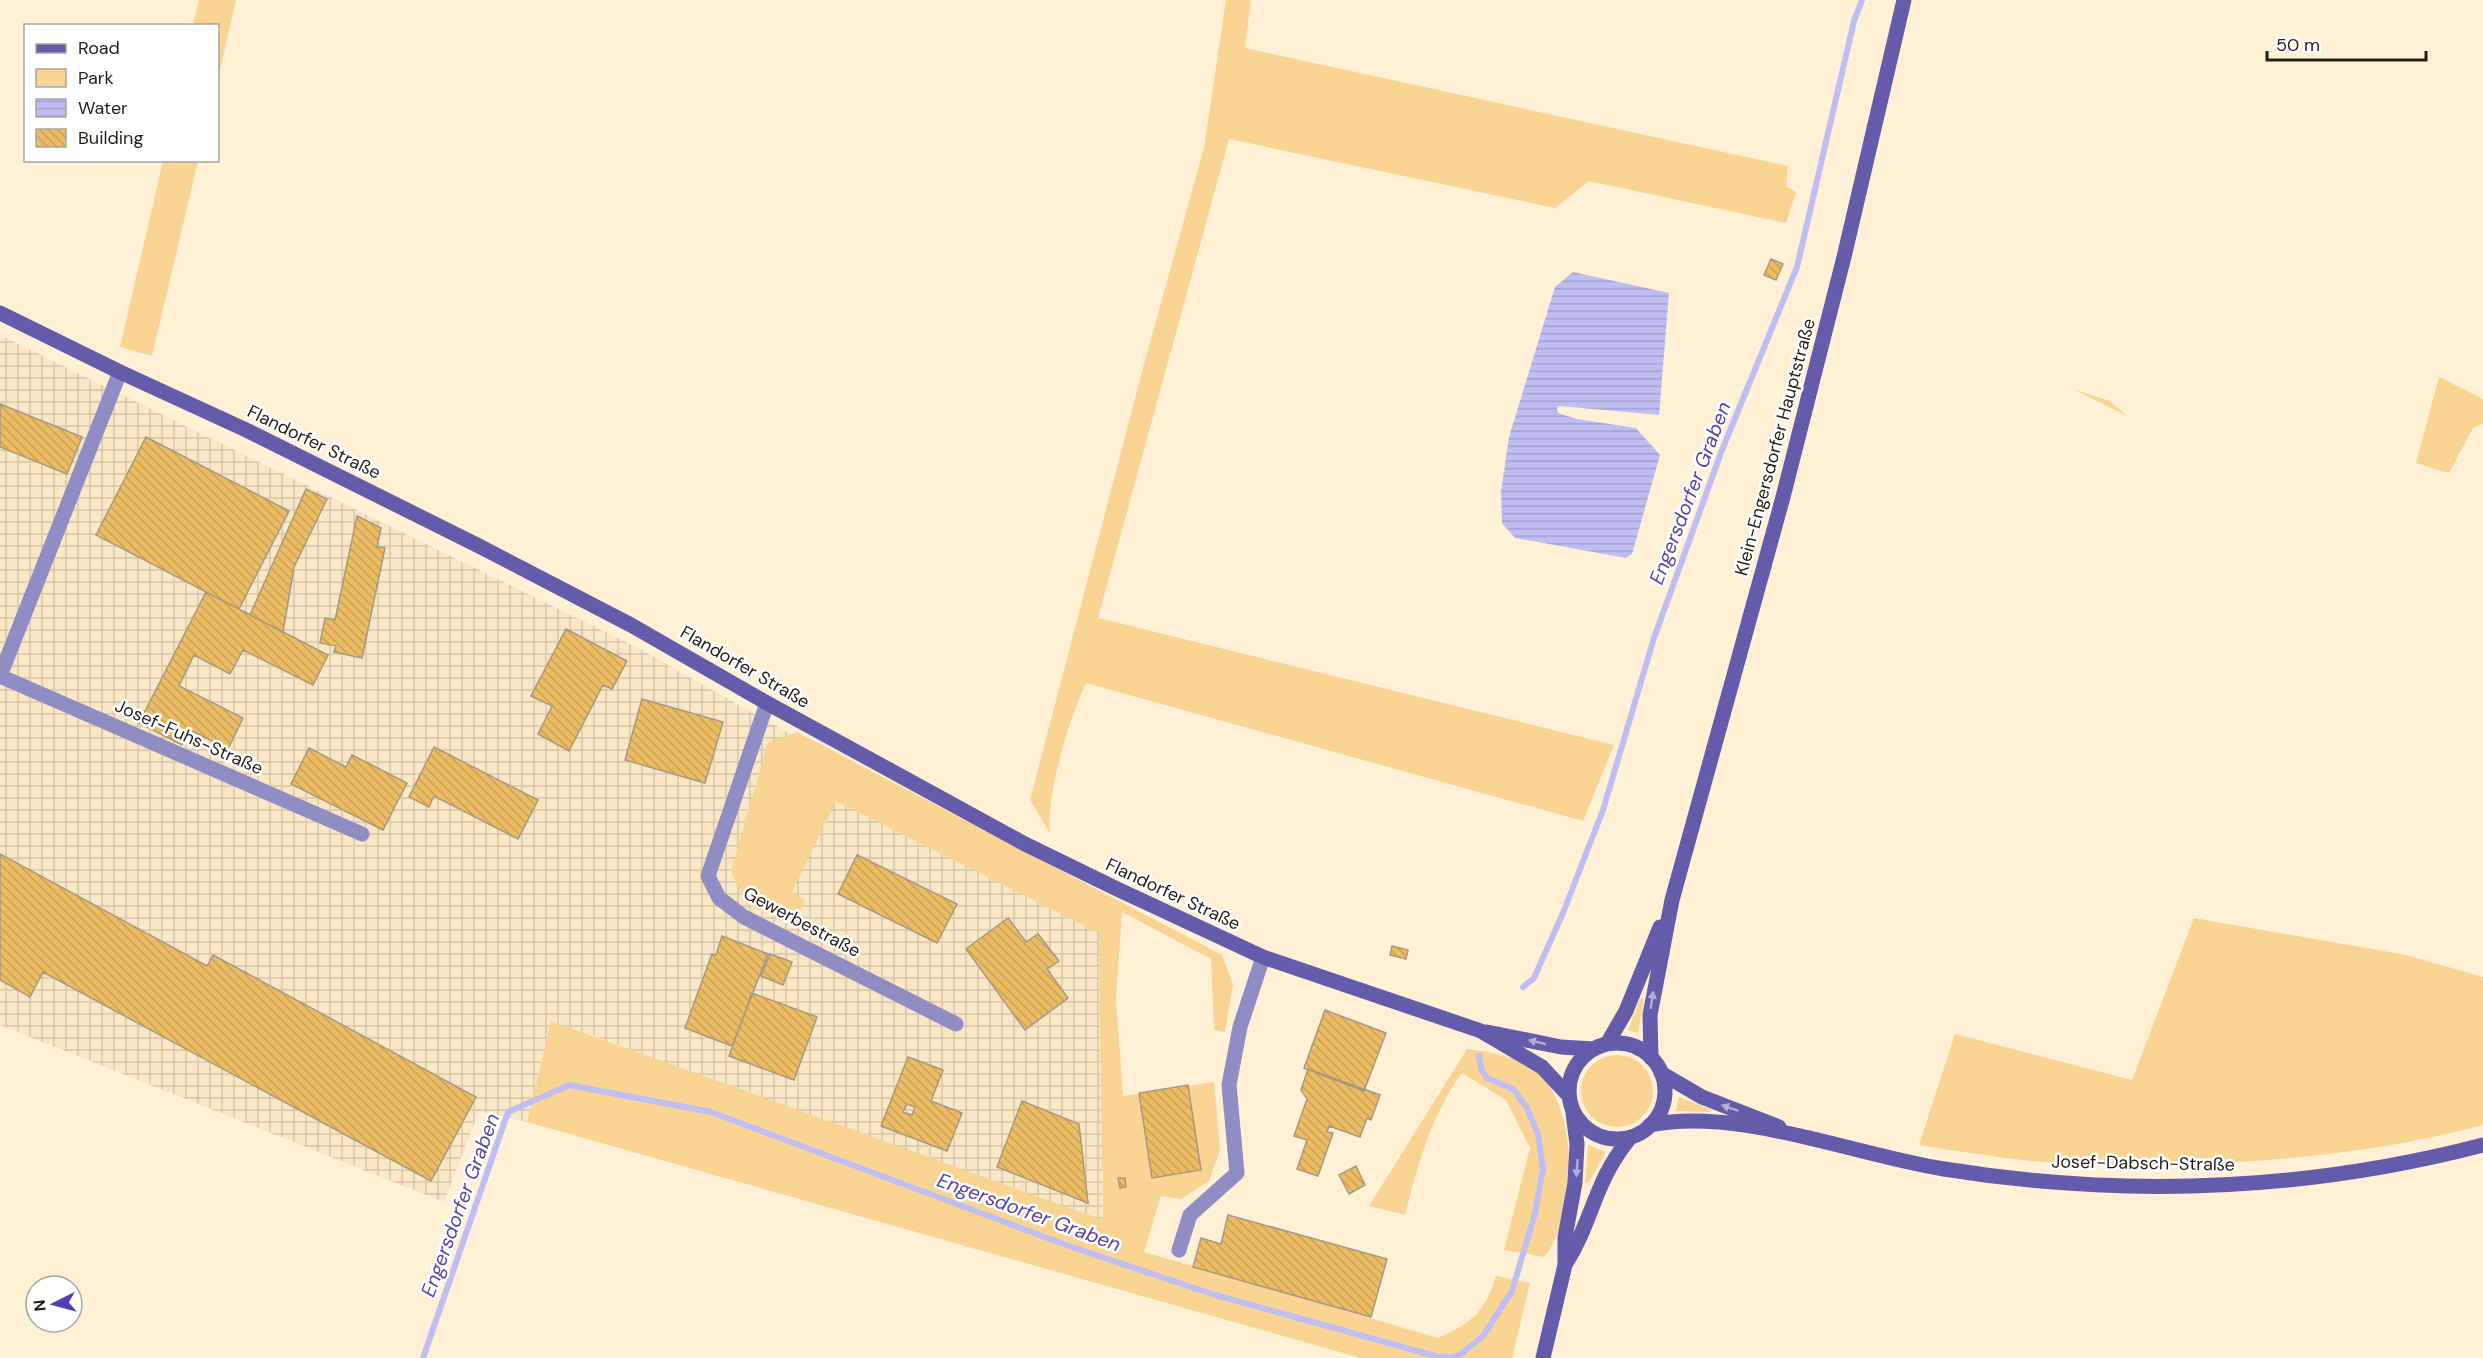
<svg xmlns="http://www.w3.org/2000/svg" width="2483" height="1358" font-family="'DM Sans',sans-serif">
<defs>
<pattern id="industrial-grid" width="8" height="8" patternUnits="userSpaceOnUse" patternTransform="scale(1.5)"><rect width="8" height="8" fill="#fae7c6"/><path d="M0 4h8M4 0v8" fill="none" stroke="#d6c6a9"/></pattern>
<pattern id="water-rules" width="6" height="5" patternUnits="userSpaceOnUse" patternTransform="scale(1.5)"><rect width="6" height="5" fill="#bfbdf1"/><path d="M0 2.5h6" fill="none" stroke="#a4a2ce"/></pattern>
<pattern id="building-back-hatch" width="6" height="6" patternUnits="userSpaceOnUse" patternTransform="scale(1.5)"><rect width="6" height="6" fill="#ebbc63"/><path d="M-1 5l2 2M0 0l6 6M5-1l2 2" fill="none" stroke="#c9a155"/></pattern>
</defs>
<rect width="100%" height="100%" fill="#fff0d6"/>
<!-- industrial -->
<path fill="url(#industrial-grid)" d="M 0,335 L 636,647 L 1099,908 L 1103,1221 L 551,1021 L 527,1122 L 479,1111 L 444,1202 L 0,1025 Z"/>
<!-- green -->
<path fill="#f9d493" d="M 199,0 L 236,0 L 218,79 L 218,26 L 193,25 Z
M 1226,0 L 1251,0 L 1245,48 L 1788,166 L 1786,186 L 1796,192 L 1786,223 L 1589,181 L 1555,208 L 1229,139 L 1098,618 L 1614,745 L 1583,821 L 1086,683 C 1069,719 1046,794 1050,833 L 1030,800 L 1143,368 L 1204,148 Z
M 163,161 L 198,161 L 152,356 L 120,347 Z
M 2439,377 L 2483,399 L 2483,424 L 2473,428 L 2449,473 L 2416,463 Z
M 2073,389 L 2110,401 L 2127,416 Z
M 797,732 L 1222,955 L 1233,984 L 1225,1032 L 1214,1030 L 1211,959 L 1122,912 L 1116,998 L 1123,1096 L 1214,1082 L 1220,1150 L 1209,1181 L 1181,1199 L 1161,1196 L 1144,1252 L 1438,1338 C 1472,1323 1485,1312 1496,1276 L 1530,1283 L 1512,1358 L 1361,1358 L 527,1122 L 551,1021 L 1103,1220 L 1099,933 L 836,801 L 792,892 L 805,901 L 796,920 L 782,921 L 746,904 L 731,871 L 768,743 Z
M 2194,918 L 2406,955 L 2483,977 L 2483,1125 C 2360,1158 2227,1166 2100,1165 C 2040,1165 1978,1154 1919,1145 L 1955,1034 L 2132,1080 Z
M 1641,998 L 1644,999 L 1638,1033 L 1628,1030 Z
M 1467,1049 C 1494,1053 1519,1056 1540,1075 C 1579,1112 1577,1218 1544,1257 L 1504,1250 L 1530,1148 L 1506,1100 L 1462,1073 C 1431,1115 1418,1165 1405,1215 L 1369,1206 Z
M1581 1091a36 36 0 1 1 72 0a36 36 0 1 1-72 0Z
M 1679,1097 L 1712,1110 L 1710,1112 L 1676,1111 Z
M 1588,1145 L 1606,1152 L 1589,1182 L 1585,1184 Z"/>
<!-- water -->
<path fill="url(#water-rules)" d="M 1573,272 L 1669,293 L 1659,415 L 1560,406 L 1557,408 L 1558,413 L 1577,419 L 1636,428 L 1660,455 L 1632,554 L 1626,558 L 1515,538 L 1502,523 L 1501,492 L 1509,437 L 1555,287 Z"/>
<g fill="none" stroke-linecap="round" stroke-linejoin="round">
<!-- stream -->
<path stroke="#bfbdf1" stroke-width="6" d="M 1523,987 L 1534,978 L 1563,913 L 1603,810 L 1654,638 L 1722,450 L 1797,267 L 1854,21 L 1862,0
M 423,1358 L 508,1112 L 569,1085 L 711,1112 L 1069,1246 L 1212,1294 L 1439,1357 L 1453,1357 L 1461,1354 L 1483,1336 L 1512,1291 L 1535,1213 L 1543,1169 L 1538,1134 L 1527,1108 L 1513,1089 L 1487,1078 L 1482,1071 L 1479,1056"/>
</g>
<!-- building -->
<path fill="url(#building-back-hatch)" stroke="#a69981" stroke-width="1.5" fill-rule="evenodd" d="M 1771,259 L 1783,264 L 1776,280 L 1764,275 Z
M 0,404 L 82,437 L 67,474 L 0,447 Z
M 146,437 L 289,511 L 239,609 L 96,535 Z
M 306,489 L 327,499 L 294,567 L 283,632 L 250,615 Z
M 357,516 L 381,528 L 377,547 L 385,548 L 362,658 L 334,652 L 336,646 L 320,643 L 325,618 L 335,620 Z
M 206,592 L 328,655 L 313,685 L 243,650 L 230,674 L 194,655 L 179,686 L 243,718 L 228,749 L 190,730 L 182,745 L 139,723 Z
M 566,629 L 627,661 L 612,689 L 603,685 L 569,751 L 538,734 L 552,706 L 531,696 Z
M 642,699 L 723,722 L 705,783 L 625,760 Z
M 434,747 L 538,800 L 518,839 L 434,796 L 429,807 L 409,797 Z
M 309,748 L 346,767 L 352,755 L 407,783 L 383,830 L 291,784 Z
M 0,854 L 207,966 L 213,955 L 476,1097 L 431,1181 L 43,972 L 30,997 L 0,980 Z
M 857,855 L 957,904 L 937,943 L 838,894 Z
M 1008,918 L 1026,942 L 1038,934 L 1059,961 L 1047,969 L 1068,998 L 1025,1030 L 966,949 Z
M 722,936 L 768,954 L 732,1046 L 685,1028 L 712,954 L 716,955 Z
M 1392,946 L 1408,950 L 1406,959 L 1390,955 Z
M 770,954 L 792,962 L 783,985 L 761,976 Z
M 752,993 L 817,1017 L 794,1080 L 729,1056 Z
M 1325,1010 L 1386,1033 L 1364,1091 L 1304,1068 Z
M 908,1057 L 943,1070 L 931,1101 L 962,1113 L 947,1151 L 881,1126 ZM 907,1104 L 915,1107 L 912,1115 L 903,1112 Z
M 1308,1069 L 1380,1095 L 1371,1120 L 1367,1118 L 1360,1137 L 1329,1126 L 1327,1132 L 1333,1133 L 1318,1176 L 1297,1169 L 1307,1140 L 1294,1136 L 1307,1099 L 1301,1090 Z
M 1188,1085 L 1201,1170 L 1152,1178 L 1139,1093 Z
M 1022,1101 L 1079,1124 L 1088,1203 L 997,1167 Z
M 1356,1166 L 1365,1185 L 1349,1194 L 1339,1175 Z
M 1118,1178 L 1125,1178 L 1126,1187 L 1120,1188 Z
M 1228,1215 L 1387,1259 L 1371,1317 L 1193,1267 L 1201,1238 L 1221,1244 Z"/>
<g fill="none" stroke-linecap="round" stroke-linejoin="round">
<!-- street -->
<path stroke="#908dc4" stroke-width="15" d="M 0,676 L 362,834
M 0,676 L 120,372
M 767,703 L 708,876 L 719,898 L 744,917 L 956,1024
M 1179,1250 L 1190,1215 L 1237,1173 L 1229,1085 L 1240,1027 L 1263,957"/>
<!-- secondary -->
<path stroke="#645bab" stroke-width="15" d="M 0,313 L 120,372 L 244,429 L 477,545 L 631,625 L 767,703 L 1025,844 L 1115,888 L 1263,957 L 1481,1031 L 1542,1067 L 1569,1096
M 1487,1032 L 1561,1047 L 1594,1049
M1569 1091a48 48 0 1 1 96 0a48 48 0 1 1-96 0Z
M 1607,1044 L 1626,1011 L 1660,927
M 1651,1058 L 1650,1015 L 1672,900 L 1783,497 L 1844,257 L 1904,0
M 1661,1073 L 1702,1097 L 1779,1127
M 1650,1125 C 1739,1107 1854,1155 1944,1169 C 2124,1198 2306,1191 2483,1145
M 1565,1265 C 1593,1221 1594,1181 1630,1138
M 1543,1358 L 1565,1265 L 1565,1237 L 1575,1183 L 1577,1144 L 1573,1113"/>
</g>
<!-- one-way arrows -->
<defs><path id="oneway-solid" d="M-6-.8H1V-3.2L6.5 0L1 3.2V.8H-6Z" transform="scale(1.5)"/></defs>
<g fill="#b2add5">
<use href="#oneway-solid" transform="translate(1652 1000) rotate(-81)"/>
<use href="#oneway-solid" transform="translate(1537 1042) rotate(-166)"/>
<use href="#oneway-solid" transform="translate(1730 1108) rotate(-161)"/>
<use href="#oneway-solid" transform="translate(1577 1168) rotate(94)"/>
</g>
<g text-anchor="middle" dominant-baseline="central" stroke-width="5" stroke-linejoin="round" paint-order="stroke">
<!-- street labels -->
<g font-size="18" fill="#241f15" stroke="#fff">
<text transform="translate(314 442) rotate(26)">Flandorfer Straße</text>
<text transform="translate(1775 447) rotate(-75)">Klein-Engersdorfer Hauptstraße</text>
<text transform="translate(745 667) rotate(30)">Flandorfer Straße</text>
<text transform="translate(189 737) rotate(24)">Josef-Fuhs-Straße</text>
<text transform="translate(1173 894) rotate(25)">Flandorfer Straße</text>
<text transform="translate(802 922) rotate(28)">Gewerbestraße</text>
<text transform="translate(2143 1163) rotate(1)">Josef-Dabsch-Straße</text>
</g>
<!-- water labels -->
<g font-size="20" font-style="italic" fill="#5445a6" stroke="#fff">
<text transform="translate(1690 493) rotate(-69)">Engersdorfer Graben</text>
<text transform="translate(460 1205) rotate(-70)">Engersdorfer Graben</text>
<text transform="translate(1029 1212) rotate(20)">Engersdorfer Graben</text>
</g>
</g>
<!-- legend -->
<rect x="24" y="24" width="195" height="138" fill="#ffffff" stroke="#a7a5a1" stroke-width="1.5"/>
<rect x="36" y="44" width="30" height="9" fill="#645bab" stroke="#a7a5a1" stroke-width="1.5"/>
<text x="78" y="54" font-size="18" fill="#241f15">Road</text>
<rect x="36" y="69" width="30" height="18" fill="#f9d493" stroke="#a7a5a1" stroke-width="1.5"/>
<text x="78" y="84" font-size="18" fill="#241f15">Park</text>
<rect x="36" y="99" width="30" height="18" fill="url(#water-rules)" stroke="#a7a5a1" stroke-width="1.5"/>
<text x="78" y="114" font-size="18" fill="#241f15">Water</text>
<rect x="36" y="129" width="30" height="18" fill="url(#building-back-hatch)" stroke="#a7a5a1" stroke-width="1.5"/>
<text x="78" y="144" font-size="18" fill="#241f15">Building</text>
<!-- north arrow -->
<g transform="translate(54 1304) rotate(264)"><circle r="28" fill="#ffffff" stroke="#a7a5a1" stroke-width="1.5"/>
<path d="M0-4.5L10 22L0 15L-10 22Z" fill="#543cb4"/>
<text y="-9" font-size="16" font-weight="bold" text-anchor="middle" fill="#241f15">N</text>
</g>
<!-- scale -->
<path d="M2267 51v9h159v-9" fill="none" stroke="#241f15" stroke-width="3"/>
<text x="2276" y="51" font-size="18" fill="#241f15" stroke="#ffffff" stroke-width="4.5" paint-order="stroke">50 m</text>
</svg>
